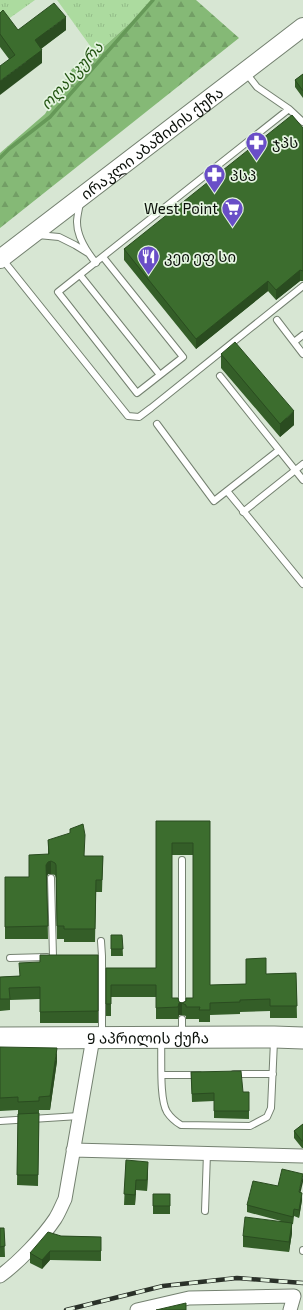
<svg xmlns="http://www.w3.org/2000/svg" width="303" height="1310" font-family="'Exo 2','Noto Sans Georgian',sans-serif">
<defs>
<pattern id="grass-tufts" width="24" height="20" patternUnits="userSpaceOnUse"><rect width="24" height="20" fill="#acdb9f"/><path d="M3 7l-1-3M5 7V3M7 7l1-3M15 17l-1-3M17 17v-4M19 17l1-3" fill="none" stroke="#93bb88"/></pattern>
<pattern id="forest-firs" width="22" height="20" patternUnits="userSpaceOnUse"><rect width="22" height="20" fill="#85b976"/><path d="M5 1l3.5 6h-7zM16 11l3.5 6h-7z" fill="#729e65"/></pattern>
</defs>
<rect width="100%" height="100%" fill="#d7e6d3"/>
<!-- grass -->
<path fill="url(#grass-tufts)" d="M 0,0 L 35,0 L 0,25 Z
M 57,0 L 152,0 L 151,4 L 96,54 Z"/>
<!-- forest -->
<path fill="url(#forest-firs)" d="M 152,0 L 196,0 L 239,38 L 0,228 L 0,153 L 45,114 L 72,69 L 96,54 L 151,4 Z"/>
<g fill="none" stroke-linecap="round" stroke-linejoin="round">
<!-- stream -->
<path stroke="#669958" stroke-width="3.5" d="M 0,158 L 9,149 L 50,117 L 153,0"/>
<defs>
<path id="lane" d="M 246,73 L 257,87 L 289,109
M 80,203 C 79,209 77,216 77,222 C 77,236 87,252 96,263
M 38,235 L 59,237 L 75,245 L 88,253
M 103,257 L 183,357 L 137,393 L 58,292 L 289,109 L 303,122
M 3,260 L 128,416 L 139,417 L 151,408 L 303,286
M 80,275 L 160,375
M 277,320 L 303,354
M 294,342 L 303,335
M 220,376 L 303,480
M 157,424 L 214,501 L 279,450
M 227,491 L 303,584
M 243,512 L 303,464
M 182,860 L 182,1010
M 51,878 L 53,957
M 101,941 L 102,956 L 102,1034
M 10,958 L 47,957
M 182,1019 L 182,1034
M 161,1041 C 162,1057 159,1099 167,1112 C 171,1118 176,1122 181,1125 L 250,1126 L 267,1117 L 271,1108 L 274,1041
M 234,1074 L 273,1074
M 162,1075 L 199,1075
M 0,1121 L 79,1116
M 205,1211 L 207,1153
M 303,1251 L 303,1250"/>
<path id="street" d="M 73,1150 L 303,1156
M 0,1276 C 18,1263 43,1237 55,1219 C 59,1213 62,1205 65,1199 L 93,1038
M 137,1310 L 189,1298 L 294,1296 L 290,1310"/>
<g id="secondary">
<path id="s1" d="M 0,259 L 303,27"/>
</g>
<g id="primary">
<path id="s2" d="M 0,1038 L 274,1037 L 303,1038"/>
</g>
</defs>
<!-- lane casing -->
<use href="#lane" stroke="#748170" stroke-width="8"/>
<!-- street casing -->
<use href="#street" stroke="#748170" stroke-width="15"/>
<!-- secondary casing -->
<use href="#secondary" stroke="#748170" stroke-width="20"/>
<!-- primary casing -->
<use href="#primary" stroke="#748170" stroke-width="23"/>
<!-- lane -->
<use href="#lane" stroke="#fff" stroke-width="6"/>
<!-- street -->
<use href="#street" stroke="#fff" stroke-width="13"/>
<!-- secondary -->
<use href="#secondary" stroke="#fff" stroke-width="18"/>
<!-- primary -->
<use href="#primary" stroke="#fff" stroke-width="21"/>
<defs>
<path id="rail" d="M 66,1310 L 163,1286 L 237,1278 L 303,1283"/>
</defs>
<!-- rail casing -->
<use href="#rail" stroke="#2a3129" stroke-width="4.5"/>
<!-- rail -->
<use href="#rail" stroke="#e4f4e0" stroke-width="3" stroke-dasharray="9" stroke-linecap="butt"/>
</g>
<!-- wall -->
<path fill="#345e28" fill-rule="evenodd" d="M 0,13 L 18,30 L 66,30 L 41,49 L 42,63 L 9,59 L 0,47 Z
M 303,74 L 303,98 L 295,87 L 295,80 Z
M 303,128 L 303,281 L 300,281 L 276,300 L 268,291 L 196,349 L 124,260 L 124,249 Z
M 221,354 L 294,425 L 280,437 L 221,368 Z
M 156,821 L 210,821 L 210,985 L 246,984 L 246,959 L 266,974 L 296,973 L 297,1018 L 270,1018 L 270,1011 L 240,1012 L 240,1014 L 210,1015 L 210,1022 L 199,1022 L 199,1019 L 186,1019 L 186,1016 L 182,1015 L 179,1015 L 178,1019 L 156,1019 L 156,997 L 111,997 L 111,1016 L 106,1016 L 106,968 L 156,968 ZM 172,855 L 193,855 L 193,998 L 182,1003 L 172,998 Z
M 48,840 L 85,856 L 103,856 L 102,892 L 96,892 L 95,942 L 64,942 L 64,939 L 57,939 L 56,878 L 55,875 L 51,874 L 48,874 L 47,877 L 48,939 L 5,939 L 5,877 L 29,877 L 48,854 Z
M 111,935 L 122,935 L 123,956 L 111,956 Z
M 98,955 L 98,1023 L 40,1023 L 40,999 L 10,1000 L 10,1010 L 0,1011 L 0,977 L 19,976 L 40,962 Z
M 0,1047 L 57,1061 L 50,1110 L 39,1110 L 38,1186 L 17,1185 L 18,1110 L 0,1111 Z
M 191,1072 L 243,1092 L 249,1092 L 249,1119 L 214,1118 L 214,1101 L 192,1102 Z
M 303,1124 L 303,1148 L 302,1148 L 294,1138 L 294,1131 Z
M 126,1160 L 148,1172 L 147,1191 L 136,1190 L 135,1205 L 124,1205 Z
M 278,1186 L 301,1193 L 302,1200 L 299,1218 L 294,1216 L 293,1224 L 292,1224 L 292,1233 L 289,1252 L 243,1247 L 243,1236 L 281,1221 L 247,1212 L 247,1205 Z
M 153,1194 L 170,1194 L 170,1214 L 153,1214 Z
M 0,1228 L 4,1228 L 5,1257 L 0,1257 Z
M 61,1236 L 101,1237 L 101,1261 L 50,1260 L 42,1269 L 30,1263 L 30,1253 Z"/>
<!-- shaded-wall -->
<path fill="#2a4c20" d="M 66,17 L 66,30 L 35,53 L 35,40 Z
M 42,50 L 42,63 L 0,95 L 0,81 Z
M 300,270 L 300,281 L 276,300 L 276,290 Z
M 268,281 L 268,291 L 196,349 L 196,339 Z
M 294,411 L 294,425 L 280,437 L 280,424 Z
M 51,861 L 51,874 L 48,874 L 46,878 L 46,865 L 48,862 Z
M 179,1003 L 182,1003 L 182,1015 L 179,1015 L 178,1019 L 178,1007 Z
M 57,1048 L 57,1061 L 50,1110 L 50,1096 Z
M 148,1162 L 148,1172 L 147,1191 L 147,1180 Z
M 303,1175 L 303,1182 L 299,1199 L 299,1192 Z
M 136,1180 L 136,1190 L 135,1205 L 135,1195 Z
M 302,1193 L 302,1200 L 299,1218 L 299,1210 Z
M 292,1223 L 292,1233 L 289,1252 L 289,1242 Z
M 50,1251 L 50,1260 L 42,1269 L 42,1260 Z"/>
<!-- building -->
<path fill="#3c6d2e" stroke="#2a4c20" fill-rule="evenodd" d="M 54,3 L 66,17 L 35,40 L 42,50 L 0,81 L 0,66 L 15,55 L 0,34 L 0,13 L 3,10 L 18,30 Z
M 303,74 L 303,91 L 295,80 Z
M 292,115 L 303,128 L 303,271 L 300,270 L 276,290 L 268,281 L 196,339 L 124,249 Z
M 235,342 L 294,411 L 280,424 L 221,354 Z
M 156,821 L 210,821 L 210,985 L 246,984 L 246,959 L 266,958 L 266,974 L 296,973 L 297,1006 L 270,1006 L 270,999 L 240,1000 L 240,1002 L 210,1003 L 210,1010 L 199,1010 L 200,1007 L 186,1007 L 186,1005 L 182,1003 L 179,1003 L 178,1007 L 156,1008 L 156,985 L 111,985 L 111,1004 L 106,1004 L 106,968 L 156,968 ZM 172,843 L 193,843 L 193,998 L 186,998 L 186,1001 L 182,1003 L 179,1002 L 178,998 L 172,998 Z
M 83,824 L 85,835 L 84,856 L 103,856 L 102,880 L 96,880 L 95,929 L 64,929 L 64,926 L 57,926 L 56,865 L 55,863 L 51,861 L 48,862 L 46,865 L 48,926 L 5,927 L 5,877 L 29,877 L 29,855 L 49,854 L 48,840 L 70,833 L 70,829 Z
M 111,935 L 122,935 L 123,949 L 111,949 Z
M 40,955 L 98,955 L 98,1011 L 40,1012 L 40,987 L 9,988 L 10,999 L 0,999 L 0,977 L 20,976 L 19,963 L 40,962 Z
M 0,1047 L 57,1048 L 50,1096 L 39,1097 L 39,1101 L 18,1102 L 18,1097 L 0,1098 Z
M 241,1071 L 243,1092 L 249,1092 L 249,1111 L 214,1111 L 214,1093 L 192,1094 L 191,1072 Z
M 39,1113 L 38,1175 L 17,1175 L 18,1114 Z
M 303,1124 L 303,1141 L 302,1141 L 294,1131 Z
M 126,1160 L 148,1162 L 147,1180 L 136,1180 L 135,1195 L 124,1194 Z
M 282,1169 L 303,1174 L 299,1192 L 302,1193 L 299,1210 L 294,1209 L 293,1217 L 247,1205 L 253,1181 L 278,1186 Z
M 153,1194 L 170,1194 L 170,1206 L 153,1206 Z
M 245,1217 L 292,1223 L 289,1242 L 243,1236 Z
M 0,1228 L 4,1228 L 5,1246 L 0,1247 Z
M 48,1232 L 61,1236 L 101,1237 L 101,1251 L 50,1251 L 42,1260 L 30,1253 Z
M 186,1303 L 186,1310 L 156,1310 Z"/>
<!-- icons -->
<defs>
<symbol id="pharmacy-pin" viewBox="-11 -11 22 30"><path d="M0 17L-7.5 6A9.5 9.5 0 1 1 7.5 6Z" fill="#694ec7" stroke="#e4f4e0"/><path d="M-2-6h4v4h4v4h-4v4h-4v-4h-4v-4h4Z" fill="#fff"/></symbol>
<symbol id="supermarket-pin" viewBox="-11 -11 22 30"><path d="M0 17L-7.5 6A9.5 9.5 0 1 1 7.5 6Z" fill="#694ec7" stroke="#e4f4e0"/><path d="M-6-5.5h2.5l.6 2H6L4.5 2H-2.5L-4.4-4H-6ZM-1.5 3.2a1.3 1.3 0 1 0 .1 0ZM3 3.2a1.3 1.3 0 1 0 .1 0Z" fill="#fff"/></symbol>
<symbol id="restaurant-pin" viewBox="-11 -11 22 30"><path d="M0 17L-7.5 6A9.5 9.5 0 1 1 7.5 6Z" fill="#694ec7" stroke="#e4f4e0"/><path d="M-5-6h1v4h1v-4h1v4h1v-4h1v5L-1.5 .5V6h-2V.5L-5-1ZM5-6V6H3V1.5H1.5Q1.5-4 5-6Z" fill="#fff"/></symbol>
</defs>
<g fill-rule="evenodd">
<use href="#pharmacy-pin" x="244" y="130" width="25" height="34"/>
<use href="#pharmacy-pin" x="202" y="162" width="25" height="34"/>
<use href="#supermarket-pin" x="220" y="196" width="25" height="34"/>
<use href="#restaurant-pin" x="136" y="244" width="25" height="34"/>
</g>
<g text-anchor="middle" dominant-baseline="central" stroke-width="3.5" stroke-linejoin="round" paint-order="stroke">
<!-- poi labels -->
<g font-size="15" fill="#0a0f09" stroke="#e4f4e0" text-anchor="start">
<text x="272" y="142">ჯპს</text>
<text x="230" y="175">პსპ</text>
<text x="218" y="208" text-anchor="end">West Point</text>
<text x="164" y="256">კეი ეფ სი</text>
</g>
<!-- street labels -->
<g font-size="15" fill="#0a0f09" stroke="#e4f4e0">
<text stroke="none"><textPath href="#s1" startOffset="191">ირაკლი აბაშიძის ქუჩა</textPath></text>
<text stroke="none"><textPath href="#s2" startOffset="148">9 აპრილის ქუჩა</textPath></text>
</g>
<!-- water labels -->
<g font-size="16" font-style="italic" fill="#225411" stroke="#e4f4e0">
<text transform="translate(71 75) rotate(-48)">ოღასკურა</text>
</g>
</g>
</svg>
